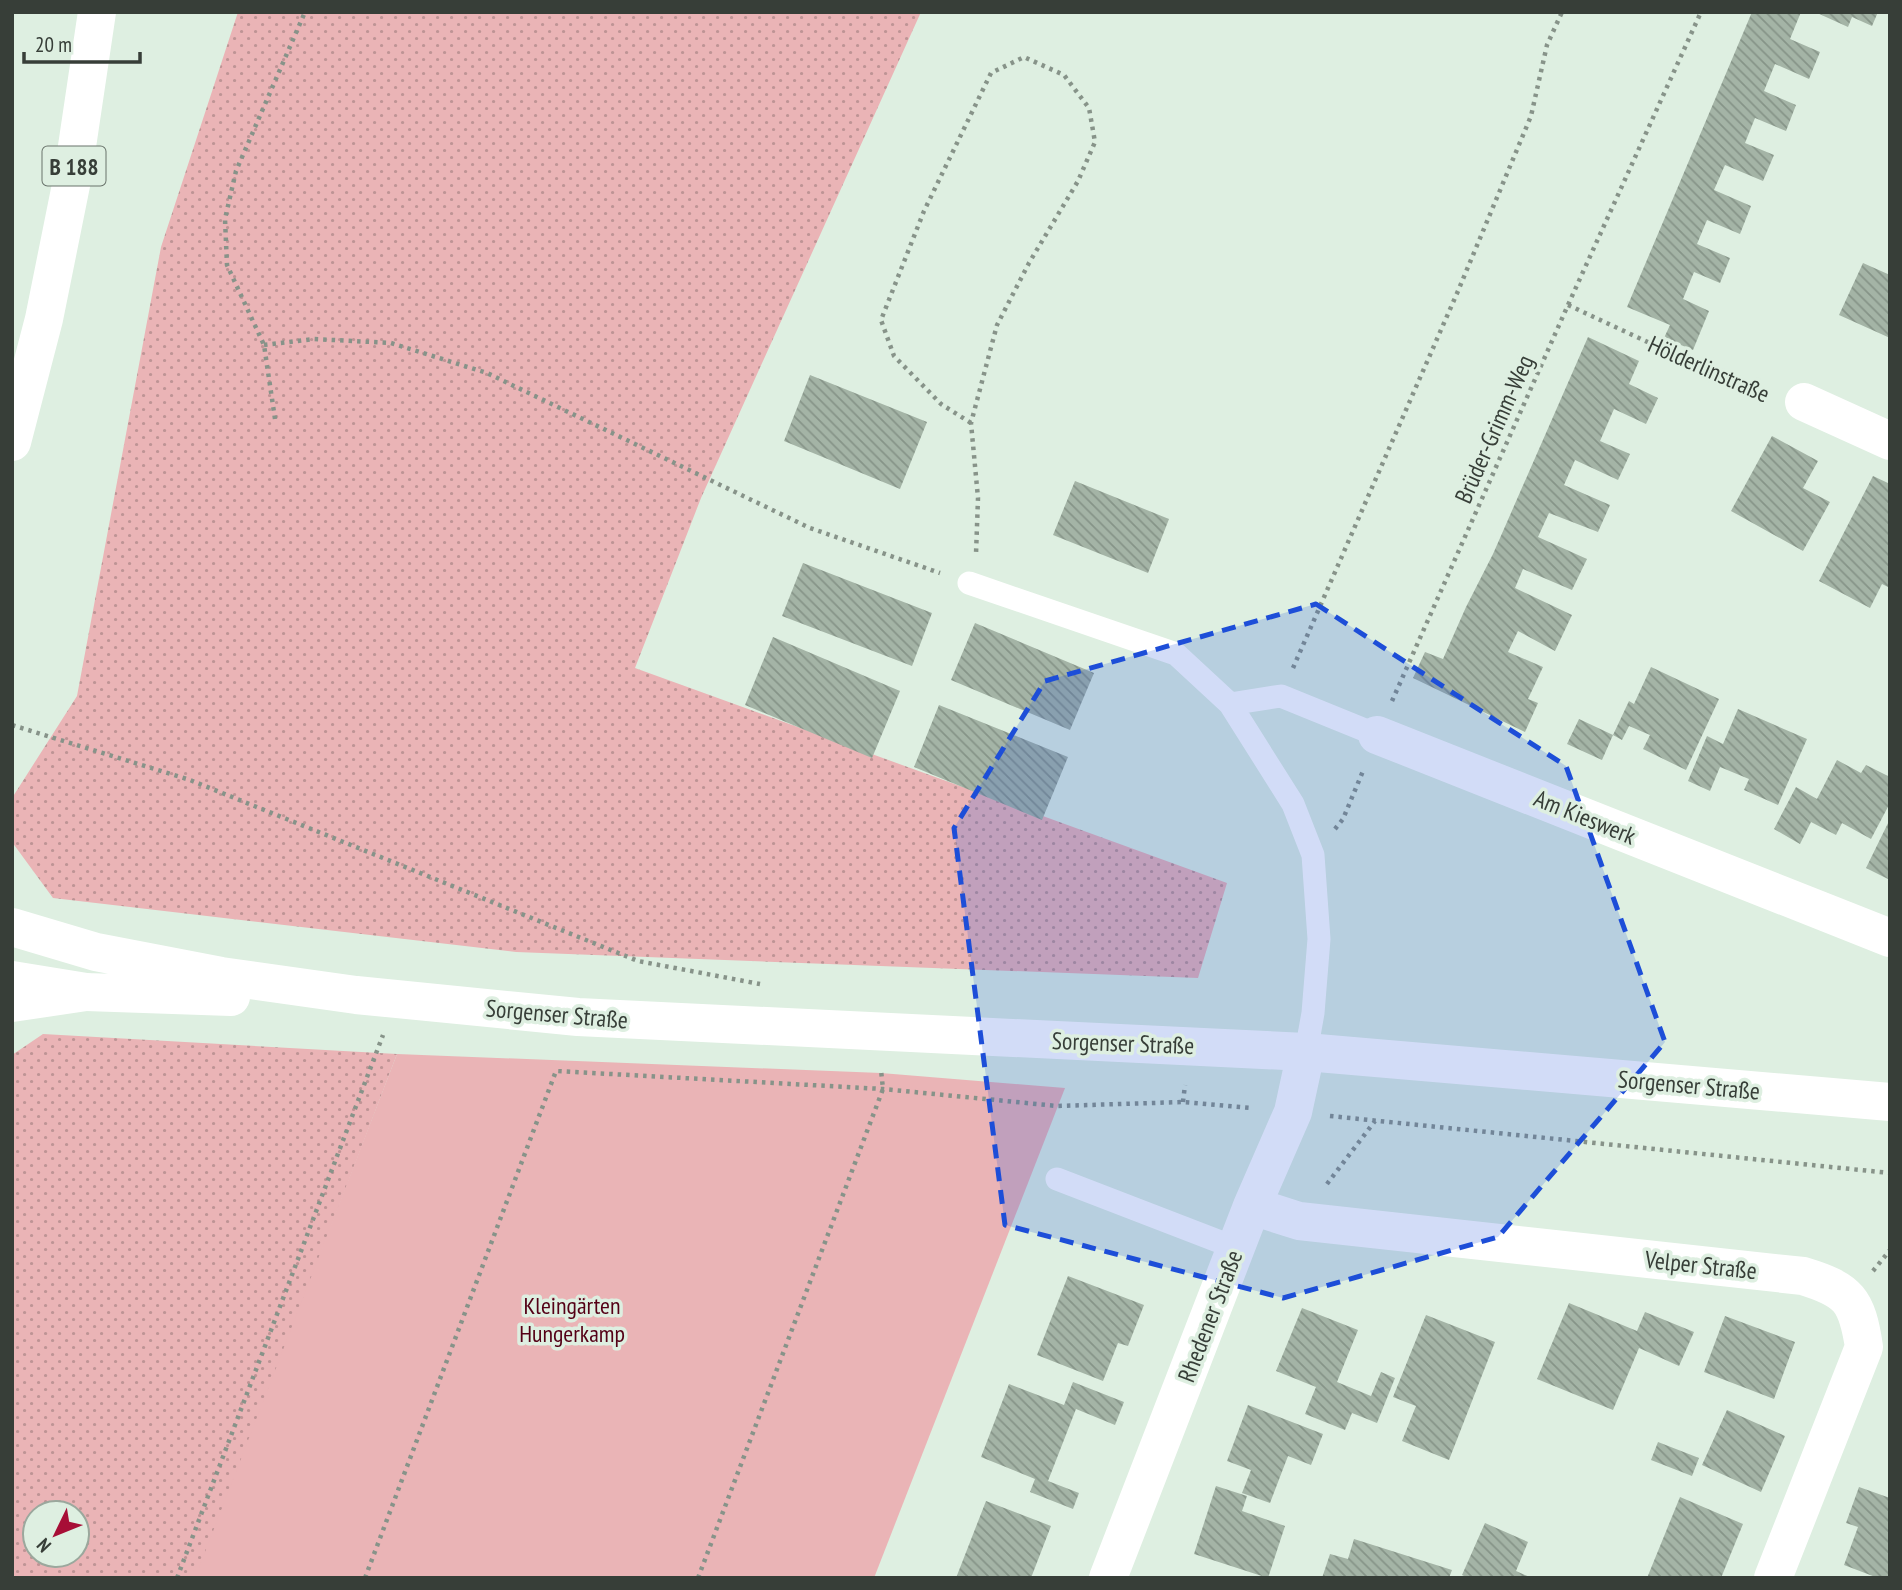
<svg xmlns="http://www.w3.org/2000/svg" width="1902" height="1590" font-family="'PT Sans Narrow',sans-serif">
<defs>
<pattern id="grass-dots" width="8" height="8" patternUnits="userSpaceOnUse" patternTransform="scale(1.75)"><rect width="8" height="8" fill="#eab4b6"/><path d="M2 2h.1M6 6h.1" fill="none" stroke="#be9495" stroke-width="1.8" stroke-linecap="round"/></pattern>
<pattern id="building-back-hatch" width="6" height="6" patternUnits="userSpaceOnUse" patternTransform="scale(1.75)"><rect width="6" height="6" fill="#a4b4a6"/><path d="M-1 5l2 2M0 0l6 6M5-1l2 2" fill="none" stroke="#869488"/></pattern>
</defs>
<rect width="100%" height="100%" fill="#deefe1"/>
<!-- grass -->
<path fill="url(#grass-dots)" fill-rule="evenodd" d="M 238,12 L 921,12 L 701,498 L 635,668 L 1227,883 L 1198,978 L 516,952 L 53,898 L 12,842 L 12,798 L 77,696 L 161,247 Z
M 43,1034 L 397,1054 L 197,1578 L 12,1578 L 12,1055 ZM 35,1513 L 77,1513 L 77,1555 L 35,1555 Z"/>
<!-- green -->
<path fill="#eab4b6" d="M 397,1054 L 881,1073 L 1065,1088 L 874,1578 L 195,1578 Z"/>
<!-- building -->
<path fill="url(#building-back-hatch)" d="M 1752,12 L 1801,12 L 1790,39 L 1820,52 L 1809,79 L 1775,64 L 1764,91 L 1796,105 L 1786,131 L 1755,118 L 1745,143 L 1774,155 L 1763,181 L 1725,165 L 1714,190 L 1751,206 L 1740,234 L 1707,220 L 1697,244 L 1730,258 L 1720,283 L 1694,272 L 1683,299 L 1709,311 L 1693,350 L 1664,338 L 1670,325 L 1627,307 Z
M 1815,12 L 1878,12 L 1872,26 L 1852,17 L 1848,27 Z
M 1863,263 L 1890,275 L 1890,338 L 1839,315 Z
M 1588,337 L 1639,361 L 1629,384 L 1658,398 L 1646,424 L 1614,409 L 1600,441 L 1630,454 L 1618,480 L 1575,460 L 1564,485 L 1610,505 L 1598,532 L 1549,513 L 1538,537 L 1587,559 L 1572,590 L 1523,569 L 1515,588 L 1572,615 L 1555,651 L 1518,631 L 1508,652 L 1543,667 L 1528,699 L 1538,703 L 1525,732 L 1413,678 L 1425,652 L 1443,659 L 1466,607 L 1493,554 Z
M 810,375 L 927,422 L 900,489 L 784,441 Z
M 1772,436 L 1818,461 L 1803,488 L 1830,502 L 1803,551 L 1731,511 Z
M 1873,476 L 1890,484 L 1890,588 L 1882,584 L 1870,608 L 1819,581 Z
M 1075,481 L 1169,519 L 1148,573 L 1053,535 Z
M 803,563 L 932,613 L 912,666 L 782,616 Z
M 975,623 L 1094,673 L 1070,730 L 951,680 Z
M 773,637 L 900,691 L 872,758 L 745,705 Z
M 1651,667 L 1719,699 L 1686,770 L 1643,749 L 1650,735 L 1629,726 L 1622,740 L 1613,735 L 1629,701 L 1634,704 Z
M 939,705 L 1068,757 L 1042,820 L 914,767 Z
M 1738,709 L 1807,739 L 1778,805 L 1744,790 L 1749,779 L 1720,767 L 1710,791 L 1688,781 L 1707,736 L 1723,744 Z
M 1579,719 L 1613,735 L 1602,760 L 1567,744 Z
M 1837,760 L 1861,773 L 1866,765 L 1890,777 L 1890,803 L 1871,839 L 1842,823 L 1836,835 L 1811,822 L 1800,844 L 1774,829 L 1796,787 L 1817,799 Z
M 1890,819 L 1890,880 L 1866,868 Z
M 1068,1276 L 1144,1305 L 1128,1346 L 1118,1343 L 1103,1381 L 1037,1355 Z
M 1569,1303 L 1637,1331 L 1645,1312 L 1694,1332 L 1679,1366 L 1639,1348 L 1613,1410 L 1537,1379 Z
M 1302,1308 L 1358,1330 L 1337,1382 L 1371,1396 L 1381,1372 L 1395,1378 L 1377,1423 L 1352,1413 L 1345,1430 L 1305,1414 L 1316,1387 L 1276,1371 Z
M 1426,1315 L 1495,1342 L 1449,1460 L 1402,1441 L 1416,1406 L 1393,1397 Z
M 1725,1316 L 1795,1342 L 1774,1399 L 1704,1372 Z
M 1073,1382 L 1124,1402 L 1115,1425 L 1076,1409 L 1048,1481 L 1079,1493 L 1073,1509 L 1030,1492 L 1035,1479 L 981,1457 L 1009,1384 L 1064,1405 Z
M 1248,1405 L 1323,1434 L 1311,1465 L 1288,1456 L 1270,1503 L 1242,1493 L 1251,1470 L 1227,1461 Z
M 1727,1410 L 1785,1436 L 1761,1492 L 1702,1465 Z
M 1658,1442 L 1699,1458 L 1692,1476 L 1651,1460 Z
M 1216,1486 L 1247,1496 L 1242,1511 L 1285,1526 L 1268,1578 L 1194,1554 Z
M 1859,1487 L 1890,1498 L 1890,1578 L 1878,1578 L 1844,1565 L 1858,1527 L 1846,1523 Z
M 1680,1497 L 1743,1524 L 1721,1578 L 1647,1578 Z
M 986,1501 L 1051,1526 L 1031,1578 L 956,1578 Z
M 1485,1523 L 1528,1542 L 1516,1571 L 1532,1578 L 1468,1578 L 1462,1575 Z
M 1354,1539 L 1452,1570 L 1449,1578 L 1322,1578 L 1330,1554 L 1348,1559 Z"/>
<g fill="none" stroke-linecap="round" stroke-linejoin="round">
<!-- path -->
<path stroke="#879389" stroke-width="4.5" stroke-dasharray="3.5 5" stroke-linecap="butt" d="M 1568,305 L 1768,398
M 264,345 L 314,339 L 391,343 L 487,373 L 810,528 L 940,573
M 275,419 L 264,345 L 227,265 L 225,219 L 236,171 L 305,12
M 971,423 L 941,404 L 894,356 L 881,320 L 924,211 L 991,73 L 1024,57 L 1064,75 L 1089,108 L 1095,142 L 1078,181 L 1029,263 L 997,325 L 971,423 L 978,498 L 976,554
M 1293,668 L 1458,291 L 1531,116 L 1547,45 L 1562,12
M 1392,701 L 1568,305 L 1701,12
M 12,725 L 190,780 L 638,961 L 760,984
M 1335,829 L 1343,819 L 1363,771
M 1183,1102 L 1185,1085
M 1330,1116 L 1890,1173
M 1327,1184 L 1375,1121
M 1873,1271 L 1890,1250
M 177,1578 L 383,1035
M 365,1578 L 556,1071 L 883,1089 L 1057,1106 L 1183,1102 L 1252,1108
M 698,1578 L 883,1089 L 881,1070"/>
<!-- lane -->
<path stroke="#fff" stroke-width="23" d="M 969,583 L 1176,654 L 1230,704 L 1281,696 L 1377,735
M 1230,704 L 1293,804 L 1313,855 L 1319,939 L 1313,1013 L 1306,1052
M 1057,1179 L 1236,1248"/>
<!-- street -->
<path stroke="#fff" stroke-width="38" d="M 1804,402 L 1890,441
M 1377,735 L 1890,938
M 1252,1206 L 1299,1221 L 1803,1276 C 1849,1290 1857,1300 1864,1347 L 1773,1578
M 1108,1578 L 1252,1206 L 1293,1112 L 1306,1052"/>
<!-- secondary -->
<path stroke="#fff" stroke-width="38" d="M 12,927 L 96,952 L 221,976 L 356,995 L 578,1017 L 1306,1052 L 1890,1102
M 12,980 L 86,992 L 231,997"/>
<!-- primary -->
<path stroke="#fff" stroke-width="38" d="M 12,442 L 44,319 L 72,180 L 97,12
M 12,1003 L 86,992"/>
</g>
<!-- marked area -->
<path fill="#1d4ed8" fill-opacity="0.2" stroke="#1d4ed8" stroke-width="5" stroke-dasharray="14 9" stroke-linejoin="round" d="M 1316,604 L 1566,766 L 1665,1042 L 1498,1237 L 1283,1298 L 1005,1225 L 954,828 L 1045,681 Z"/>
<g text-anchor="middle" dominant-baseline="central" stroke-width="7" stroke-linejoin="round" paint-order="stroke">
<!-- shield labels -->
<rect fill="#deefe1" stroke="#69736b" stroke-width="2" x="42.5" y="146.5" width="63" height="39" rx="5"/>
<g font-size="23" font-weight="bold" fill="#373e38">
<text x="74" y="166">B 188</text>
</g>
<!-- street labels -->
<g font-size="24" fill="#373e38" stroke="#deefe1">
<text transform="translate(1709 369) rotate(24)">Hölderlinstraße</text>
<text transform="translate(1494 429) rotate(-66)">Brüder-Grimm-Weg</text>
<text transform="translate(1585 817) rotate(22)">Am Kieswerk</text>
<text transform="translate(557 1014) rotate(5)">Sorgenser Straße</text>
<text transform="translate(1123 1043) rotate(2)">Sorgenser Straße</text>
<text transform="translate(1689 1085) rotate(5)">Sorgenser Straße</text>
<text transform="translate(1701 1265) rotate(6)">Velper Straße</text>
<text transform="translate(1210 1316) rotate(-69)">Rhedener Straße</text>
</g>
<!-- park labels -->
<g font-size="24" fill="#540016" stroke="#deefe1">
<text x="572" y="1305">Kleingärten<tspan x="572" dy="28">Hungerkamp</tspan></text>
</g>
</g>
<!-- border -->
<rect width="1902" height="1590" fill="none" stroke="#373e38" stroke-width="28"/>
<!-- north arrow -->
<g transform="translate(56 1534) rotate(227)"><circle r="33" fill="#deefe1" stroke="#9ba89d" stroke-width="2"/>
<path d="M0-5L12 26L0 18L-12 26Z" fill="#a70e36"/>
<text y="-10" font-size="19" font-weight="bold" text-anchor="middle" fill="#373e38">N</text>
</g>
<!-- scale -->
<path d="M24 52v10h116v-10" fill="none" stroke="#373e38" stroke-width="3.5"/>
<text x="35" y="52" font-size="21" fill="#373e38" stroke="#deefe1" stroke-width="5" paint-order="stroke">20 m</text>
</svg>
